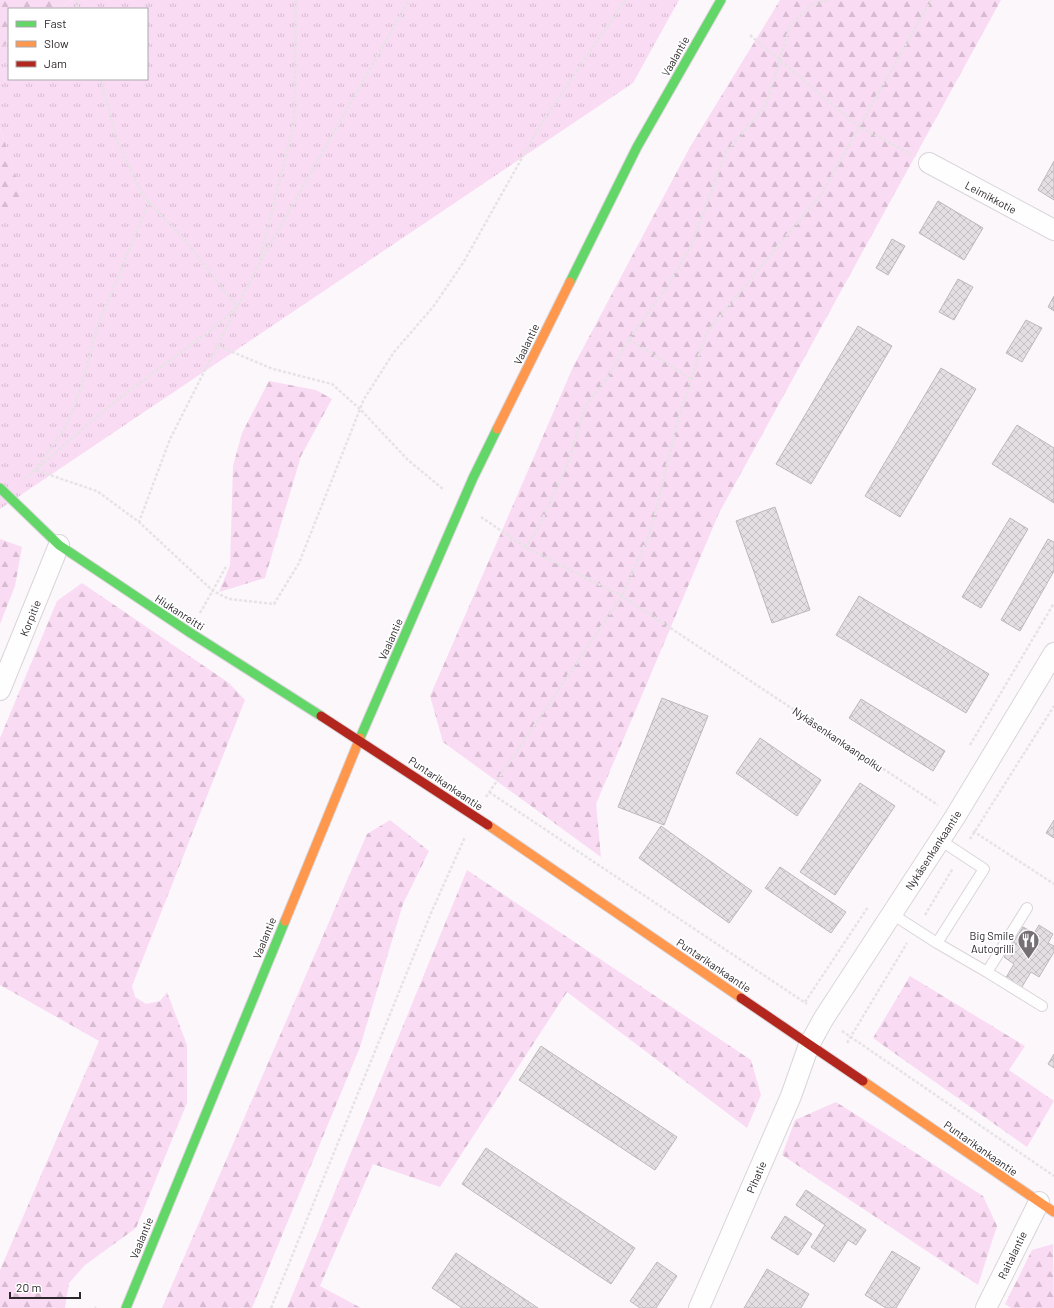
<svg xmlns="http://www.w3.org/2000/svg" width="1054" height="1308" font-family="Barlow,sans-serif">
<defs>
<pattern id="grass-tufts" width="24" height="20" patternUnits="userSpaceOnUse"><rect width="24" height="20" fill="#fadbf4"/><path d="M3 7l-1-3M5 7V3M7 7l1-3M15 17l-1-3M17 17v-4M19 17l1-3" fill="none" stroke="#d7bcd1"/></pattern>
<pattern id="forest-firs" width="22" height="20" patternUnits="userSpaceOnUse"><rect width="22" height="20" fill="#fadbf4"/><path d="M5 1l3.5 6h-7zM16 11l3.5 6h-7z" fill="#d7bcd1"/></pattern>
<pattern id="building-cross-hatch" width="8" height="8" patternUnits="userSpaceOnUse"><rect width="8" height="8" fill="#e4dfe3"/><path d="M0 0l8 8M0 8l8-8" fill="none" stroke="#c4bfc3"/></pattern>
</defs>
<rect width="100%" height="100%" fill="#fcf7fb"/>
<!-- grass -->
<path fill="url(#grass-tufts)" d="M 72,0 L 679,0 L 633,83 L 0,509 L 0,214 L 22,196 L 0,128 L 0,48 L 9,42 L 9,79 L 147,79 L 147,9 L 59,9 Z"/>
<!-- forest -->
<path fill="url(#forest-firs)" d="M 0,0 L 72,0 L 59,9 L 9,9 L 9,42 L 0,48 Z
M 780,0 L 1001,0 L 719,513 L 596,804 L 601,857 L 443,742 L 430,696 L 573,367 L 690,147 Z
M 0,128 L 23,197 L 0,214 Z
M 269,381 L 316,390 L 332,399 L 301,456 L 265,578 L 219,592 L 230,565 L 233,466 L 242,433 Z
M 0,539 L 22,547 L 15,586 L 0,624 Z
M 82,583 L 229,683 L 245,700 L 132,986 L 135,997 L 146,1004 L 160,1001 L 167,992 L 187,1045 L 187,1103 L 136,1228 L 85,1265 L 69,1283 L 65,1308 L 0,1308 L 0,1270 L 99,1041 L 0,985 L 0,738 L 57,601 Z
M 390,820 L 429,851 L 403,904 L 360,1047 L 252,1308 L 162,1308 L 367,834 Z
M 467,870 L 751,1060 L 761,1095 L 747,1128 L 567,992 L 440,1187 L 373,1164 L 320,1286 L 361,1308 L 287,1308 Z
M 910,976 L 1025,1046 L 1009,1070 L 1054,1101 L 1027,1147 L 873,1038 Z
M 836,1102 L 983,1196 L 997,1226 L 978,1285 L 782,1155 L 795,1120 Z
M 1053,1244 L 1054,1308 L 1011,1308 L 1005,1304 L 1032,1250 Z"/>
<!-- building -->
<path fill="url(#building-cross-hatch)" stroke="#bdb8bc" d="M 1054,161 L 1054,200 L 1038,190 Z
M 938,201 L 983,228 L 964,260 L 919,233 Z
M 892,239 L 905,246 L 888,275 L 876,268 Z
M 958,279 L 973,287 L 954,320 L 939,312 Z
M 1054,296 L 1054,311 L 1048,307 Z
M 1026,320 L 1042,328 L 1022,362 L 1006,353 Z
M 858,326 L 892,346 L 811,484 L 776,464 Z
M 941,368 L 976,389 L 900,517 L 865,496 Z
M 1017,425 L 1054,448 L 1054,503 L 992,464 Z
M 775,507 L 810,610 L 772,623 L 736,521 Z
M 1010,518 L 1028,529 L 981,608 L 962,597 Z
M 1048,539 L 1054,542 L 1054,571 L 1020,631 L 1001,620 Z
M 859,596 L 989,674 L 966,713 L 836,635 Z
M 662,698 L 708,716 L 664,825 L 618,807 Z
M 861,699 L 945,751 L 933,771 L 849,718 Z
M 760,738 L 821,780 L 797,816 L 736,773 Z
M 860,783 L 895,806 L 835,895 L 800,872 Z
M 1054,820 L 1054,838 L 1046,833 Z
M 661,826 L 752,891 L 729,923 L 639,858 Z
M 780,867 L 846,912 L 831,933 L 765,888 Z
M 1039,925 L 1053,934 L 1048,943 L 1054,946 L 1054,952 L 1039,977 L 1031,972 L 1020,990 L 1004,981 L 1014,964 L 1004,957 L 1023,927 L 1034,933 Z
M 541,1046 L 677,1137 L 655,1170 L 519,1080 Z
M 1054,1054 L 1054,1068 L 1048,1064 Z
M 486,1148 L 635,1248 L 611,1284 L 462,1184 Z
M 806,1190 L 866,1230 L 856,1245 L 848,1240 L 834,1262 L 811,1247 L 825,1225 L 796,1205 Z
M 785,1216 L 812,1234 L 798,1255 L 771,1238 Z
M 892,1251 L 920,1268 L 896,1308 L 886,1308 L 865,1295 Z
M 456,1253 L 538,1308 L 462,1308 L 432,1288 Z
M 657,1262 L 677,1276 L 656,1308 L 640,1308 L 630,1301 Z
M 767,1269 L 809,1294 L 801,1308 L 744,1308 Z"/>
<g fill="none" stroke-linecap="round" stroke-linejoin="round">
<defs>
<path id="lane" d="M 892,914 L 937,943 L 984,869 L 940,840
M 937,943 L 987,972 L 1027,908
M 987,972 L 1042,1006"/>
<path id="street" d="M 929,163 L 1054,230
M 0,690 L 59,545
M 699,1308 L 791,1096 L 809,1045 L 824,1018 L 955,817 L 1054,653
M 986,1308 L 1039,1202"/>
<path id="fast" d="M 570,282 L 637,147 L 721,0
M 0,488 L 59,545 L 189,632 L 321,716
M 360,738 L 473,478 L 497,429
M 126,1308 L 285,921"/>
<path id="slow" d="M 497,429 L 570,282
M 488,825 L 741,998
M 285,921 L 360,738
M 863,1081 L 1054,1212"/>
<path id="jam" d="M 321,716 L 488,825
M 741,998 L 863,1081"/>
</defs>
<!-- lane casing -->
<use href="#lane" stroke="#d9d5d9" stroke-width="12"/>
<!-- street casing -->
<use href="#street" stroke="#d9d5d9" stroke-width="22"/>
<!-- fast casing -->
<use href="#fast" stroke="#d9d5d9" stroke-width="11"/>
<!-- slow casing -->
<use href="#slow" stroke="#d9d5d9" stroke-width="11"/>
<!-- jam casing -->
<use href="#jam" stroke="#d9d5d9" stroke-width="11"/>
<!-- path -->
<path stroke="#e6e3e5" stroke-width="2.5" stroke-dasharray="3 2" stroke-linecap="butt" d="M 76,0 L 78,9
M 750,35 L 858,126 L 911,154
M 101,79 L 116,138 L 143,196 L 185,240 L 237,307 L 170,439 L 139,522
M 149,202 L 97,327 L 82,385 L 66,426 L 35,470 L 97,491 L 139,522 L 213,591 L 229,599 L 274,604 L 299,563 L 364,399 L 394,352 L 433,307 L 463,263 L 541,124 L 625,0
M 260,259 L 294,123 L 296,0
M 629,339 L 691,379
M 218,346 L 273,369 L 332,384 L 360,409 L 408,460 L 443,489
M 25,479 L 114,402 L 211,330 L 237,307 L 259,264 L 409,0
M 481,517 L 525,547 L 622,596 L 938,805
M 525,547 L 537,530 L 569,461 L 585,406 L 610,374 L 629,339 L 667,287 L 690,248 L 726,152 L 765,107 L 790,26 L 811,5 L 829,0
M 200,613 L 227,565
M 970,745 L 1054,603
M 489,792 L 807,1004
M 486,797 L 622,596 L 651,530 L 677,424 L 706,333 L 822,193 L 931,0
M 973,831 L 1054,884
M 970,839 L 1054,706
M 925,915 L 953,868
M 805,1002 L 868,907
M 842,1031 L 1054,1176
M 847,1043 L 907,943
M 95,1308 L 96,1307
M 271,1308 L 431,913 L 465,837"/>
<!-- lane -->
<use href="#lane" stroke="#fffefe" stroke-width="10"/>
<!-- street -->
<use href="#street" stroke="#fffefe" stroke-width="20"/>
<!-- fast -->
<use href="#fast" stroke="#63d668" stroke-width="9"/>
<!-- slow -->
<use href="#slow" stroke="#ff974d" stroke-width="9"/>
<!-- jam -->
<use href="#jam" stroke="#b3261e" stroke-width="9"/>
</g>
<!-- icons -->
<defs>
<symbol id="restaurant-pin" viewBox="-11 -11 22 30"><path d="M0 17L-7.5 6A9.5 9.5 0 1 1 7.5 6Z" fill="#757074" stroke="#fff"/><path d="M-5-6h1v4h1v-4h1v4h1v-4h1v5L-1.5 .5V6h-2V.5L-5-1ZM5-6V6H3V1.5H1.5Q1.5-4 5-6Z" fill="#fff"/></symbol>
</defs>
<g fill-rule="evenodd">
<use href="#restaurant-pin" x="1016" y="928" width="25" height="34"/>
</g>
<g text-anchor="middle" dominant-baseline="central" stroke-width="3.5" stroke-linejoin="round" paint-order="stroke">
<!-- street labels -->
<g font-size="11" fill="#2d282c" stroke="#fff">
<text transform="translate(675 56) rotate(-60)">Vaalantie</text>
<text transform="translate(991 197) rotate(28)">Leimikkotie</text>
<text transform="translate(526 344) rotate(-64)">Vaalantie</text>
<text transform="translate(180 612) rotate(33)">Hiukanreitti</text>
<text transform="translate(30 618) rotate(-68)">Korpitie</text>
<text transform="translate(390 639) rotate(-66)">Vaalantie</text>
<text transform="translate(838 739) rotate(34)">Nykäsenkankaanpolku</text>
<text transform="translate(446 783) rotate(34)">Puntarikankaantie</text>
<text transform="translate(933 850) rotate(-57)">Nykäsenkankaantie</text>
<text transform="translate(264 938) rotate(-68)">Vaalantie</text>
<text transform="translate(714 965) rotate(34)">Puntarikankaantie</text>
<text transform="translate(981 1148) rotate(35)">Puntarikankaantie</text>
<text transform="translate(756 1177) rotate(-67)">Pihatie</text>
<text transform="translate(141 1238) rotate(-68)">Vaalantie</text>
<text transform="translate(1012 1255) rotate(-64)">Raitalantie</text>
</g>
<!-- poi labels -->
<g font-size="11" fill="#2d282c" stroke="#fff" text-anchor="end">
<text x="1014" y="935">Big Smile<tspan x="1014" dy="13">Autogrilli</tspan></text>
</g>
</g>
<!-- legend -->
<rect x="8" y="8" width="140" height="72" fill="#ffffff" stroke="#aba9ab"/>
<rect x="16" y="21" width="20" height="6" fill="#63d668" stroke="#aba9ab"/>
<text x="44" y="28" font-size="12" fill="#2d282c">Fast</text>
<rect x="16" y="41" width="20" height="6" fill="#ff974d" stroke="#aba9ab"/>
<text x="44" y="48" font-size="12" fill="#2d282c">Slow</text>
<rect x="16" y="61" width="20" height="6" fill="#b3261e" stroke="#aba9ab"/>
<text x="44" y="68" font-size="12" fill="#2d282c">Jam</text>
<!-- scale -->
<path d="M10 1292v6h70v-6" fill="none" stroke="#2d282c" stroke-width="2"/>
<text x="16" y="1292" font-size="12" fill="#2d282c" stroke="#ffffff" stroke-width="3" paint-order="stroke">20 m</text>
</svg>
